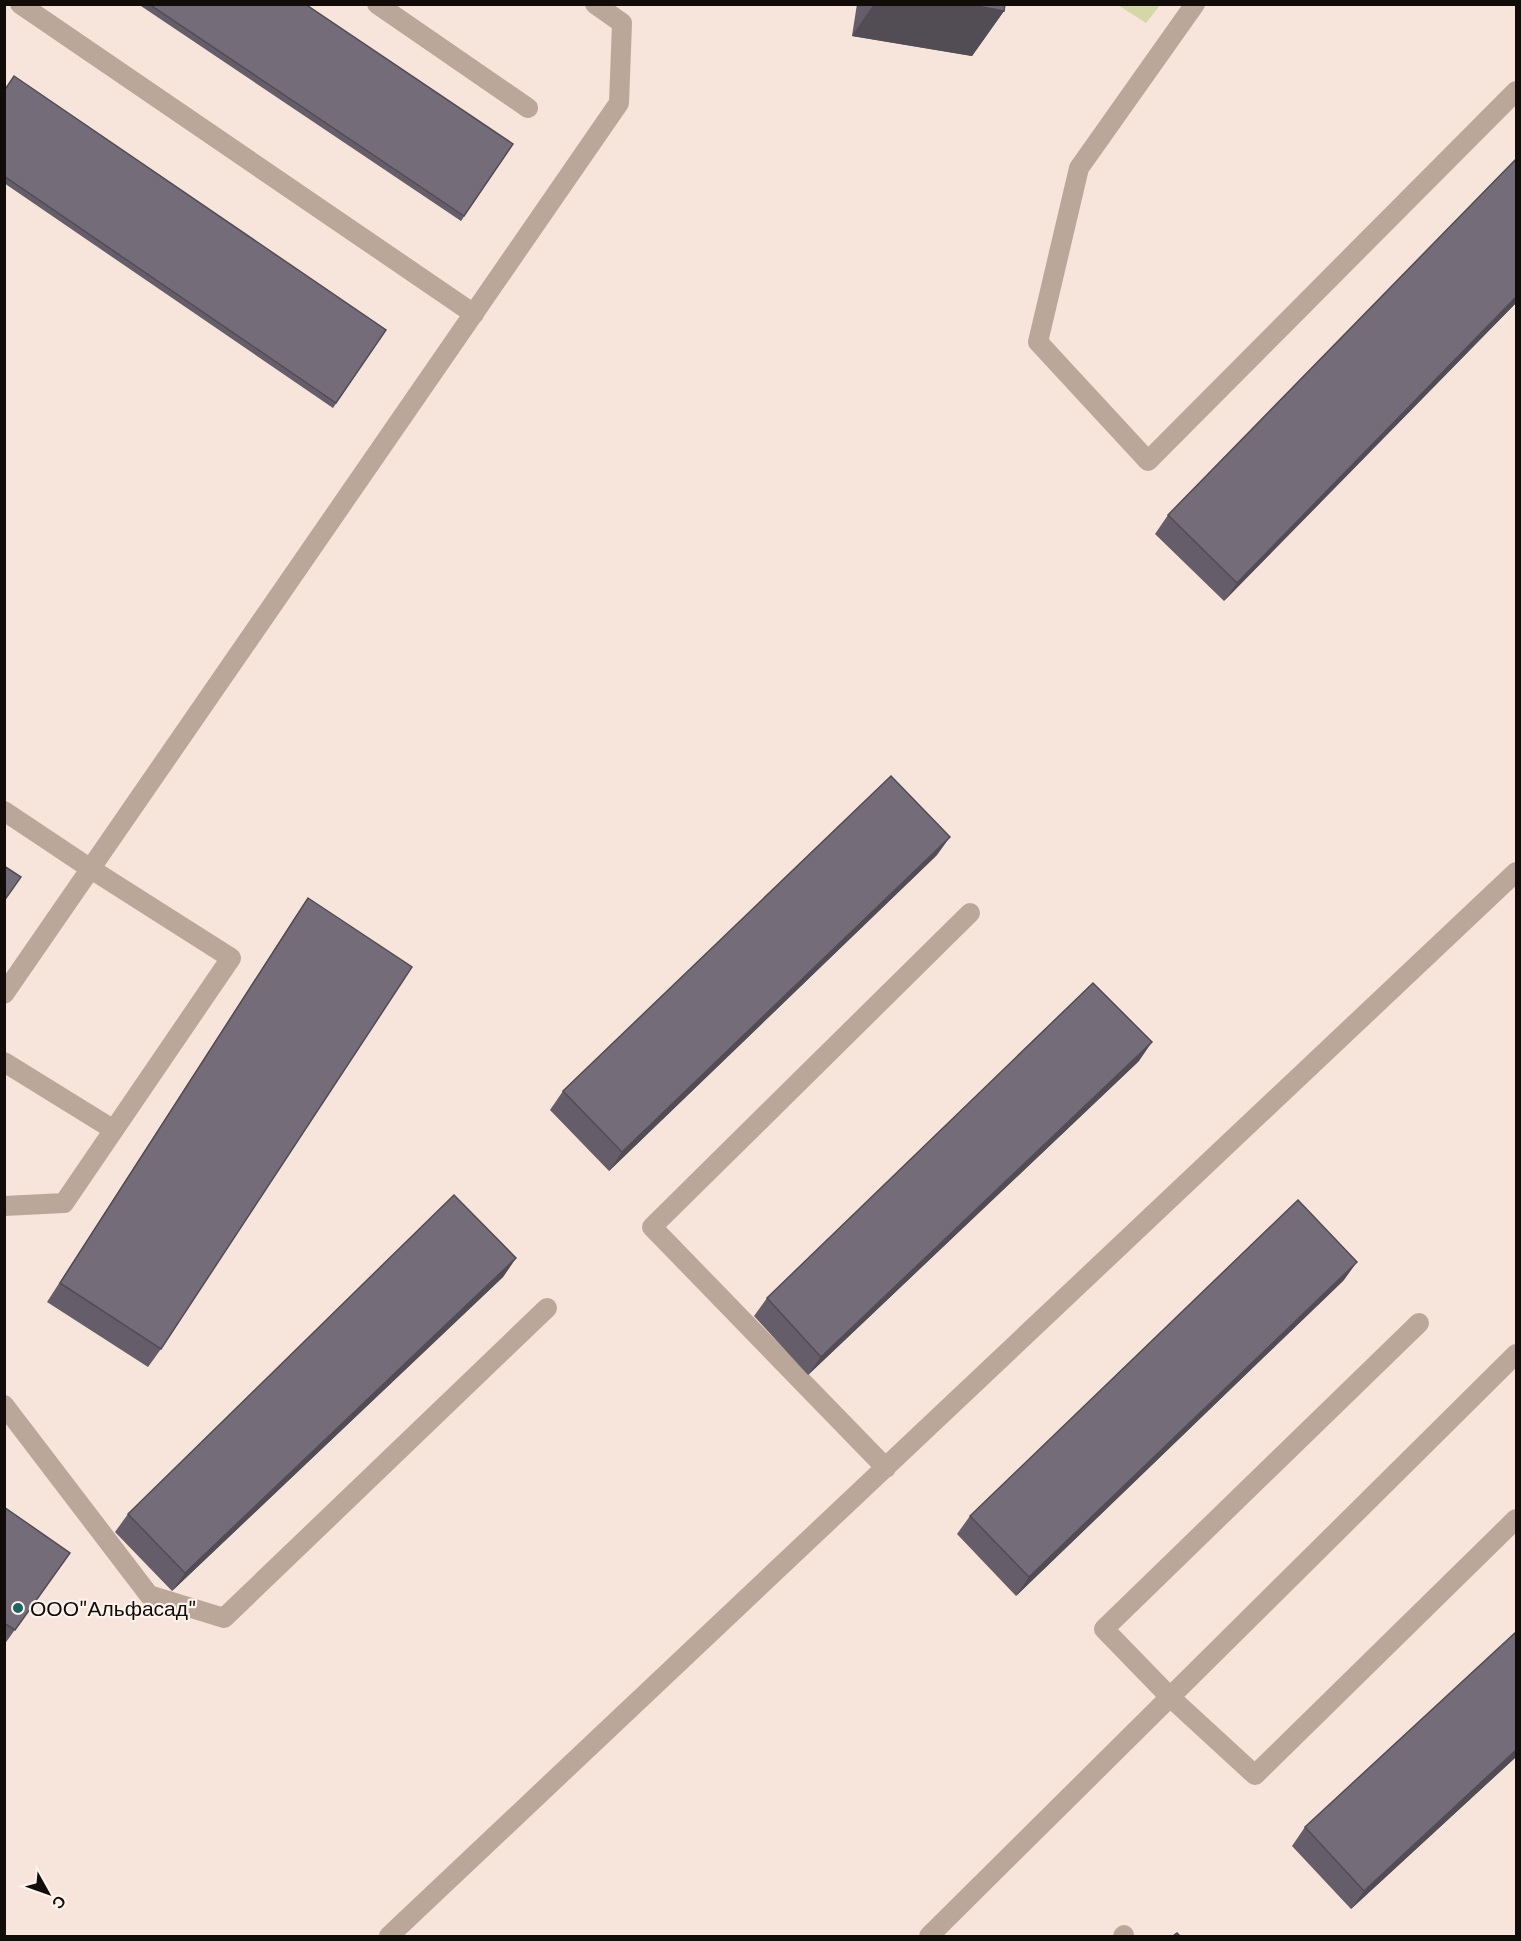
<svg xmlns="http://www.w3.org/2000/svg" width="1521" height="1941" font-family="'Work Sans',sans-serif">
<rect width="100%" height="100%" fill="#f7e4da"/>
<!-- green -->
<path fill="#d3d8a6" d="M 1118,5 L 1160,5 L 1146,23 Z"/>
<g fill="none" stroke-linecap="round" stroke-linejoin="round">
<!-- service -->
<path stroke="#bba79a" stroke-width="20" d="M 20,4 L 474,314
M 377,4 L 528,108
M 1195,4 L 1079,168 L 1038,342 L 1148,461 L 1516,91
M 4,811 L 91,869 L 231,958 L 64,1203 L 4,1206
M 4,994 L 619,103 L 622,23 L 595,4
M 4,1062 L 114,1130
M 1419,1323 L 1104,1629 L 1170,1697 L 1255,1775 L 1516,1519
M 4,1405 L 149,1595 L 224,1618 L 547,1308
M 886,1468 L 652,1227 L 970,913
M 389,1936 L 1516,872
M 929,1936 L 1516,1354
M 1123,1936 L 1124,1935"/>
</g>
<!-- wall -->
<path fill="#655d69" d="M 138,4 L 305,4 L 513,144 L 461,221 Z
M 857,4 L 1005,4 L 1004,11 L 972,56 L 852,36 Z
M 4,91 L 386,330 L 333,408 L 4,183 Z
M 1516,159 L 1516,303 L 1224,601 L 1155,534 L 1168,515 Z
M 937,855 L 609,1171 L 550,1110 L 563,1091 Z
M 308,898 L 161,1349 L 148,1367 L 47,1302 L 295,917 Z
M 1139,1061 L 808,1375 L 754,1316 L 767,1298 Z
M 516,1258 L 503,1277 L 172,1591 L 115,1532 L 128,1514 Z
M 1344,1280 L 1016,1596 L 957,1534 L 970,1516 Z
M 4,1507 L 70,1553 L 4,1645 Z
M 1516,1757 L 1351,1909 L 1292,1846 L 1305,1827 Z"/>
<!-- shaded-wall -->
<path fill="#524c55" d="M 874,4 L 966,4 L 1004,11 L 972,56 L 852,36 Z
M 1516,297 L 1516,303 L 1224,601 L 1237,583 Z
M 950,837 L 937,855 L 609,1171 L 622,1152 Z
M 1152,1042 L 1139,1061 L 808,1375 L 821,1357 Z
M 516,1258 L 503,1277 L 172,1591 L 185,1573 Z
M 1357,1262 L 1344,1280 L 1016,1596 L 1029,1577 Z
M 1516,1750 L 1516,1757 L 1351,1909 L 1364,1891 Z"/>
<!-- building -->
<path fill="#756c7a" stroke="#524c55" stroke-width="1.5" d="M 149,4 L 305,4 L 513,144 L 464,216 Z
M 966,4 L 1005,4 L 1004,11 Z
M 14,76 L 386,330 L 336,403 L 4,176 L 4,91 Z
M 1516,159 L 1516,297 L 1237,583 L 1168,515 Z
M 891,776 L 950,837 L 622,1152 L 563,1091 Z
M 4,866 L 21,877 L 4,901 Z
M 308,898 L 412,967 L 161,1349 L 60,1283 Z
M 1093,983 L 1152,1042 L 821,1357 L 767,1298 Z
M 454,1195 L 516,1258 L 185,1573 L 128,1514 Z
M 1298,1200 L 1357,1262 L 1029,1577 L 970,1516 Z
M 4,1507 L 70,1553 L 15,1630 L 4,1623 Z
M 1516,1632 L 1516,1750 L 1364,1891 L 1305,1827 Z
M 1177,1933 L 1180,1936 L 1173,1936 Z"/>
<!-- markers -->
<circle fill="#196662" stroke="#fef3ed" stroke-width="2" cx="18" cy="1608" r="6"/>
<g text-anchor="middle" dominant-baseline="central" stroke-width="4.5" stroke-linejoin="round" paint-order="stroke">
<!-- poi labels -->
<g font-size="21" fill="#120c09" stroke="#fef3ed" text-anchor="start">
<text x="30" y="1608">ООО"Альфасад"</text>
</g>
</g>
<!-- border -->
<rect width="1521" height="1941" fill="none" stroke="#120c09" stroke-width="12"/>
<!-- north arrow -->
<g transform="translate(48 1893) rotate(130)" stroke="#fef3ed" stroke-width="4.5" paint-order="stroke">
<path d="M0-4.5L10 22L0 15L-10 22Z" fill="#120c09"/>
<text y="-9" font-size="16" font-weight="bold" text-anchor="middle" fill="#120c09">С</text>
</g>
</svg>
